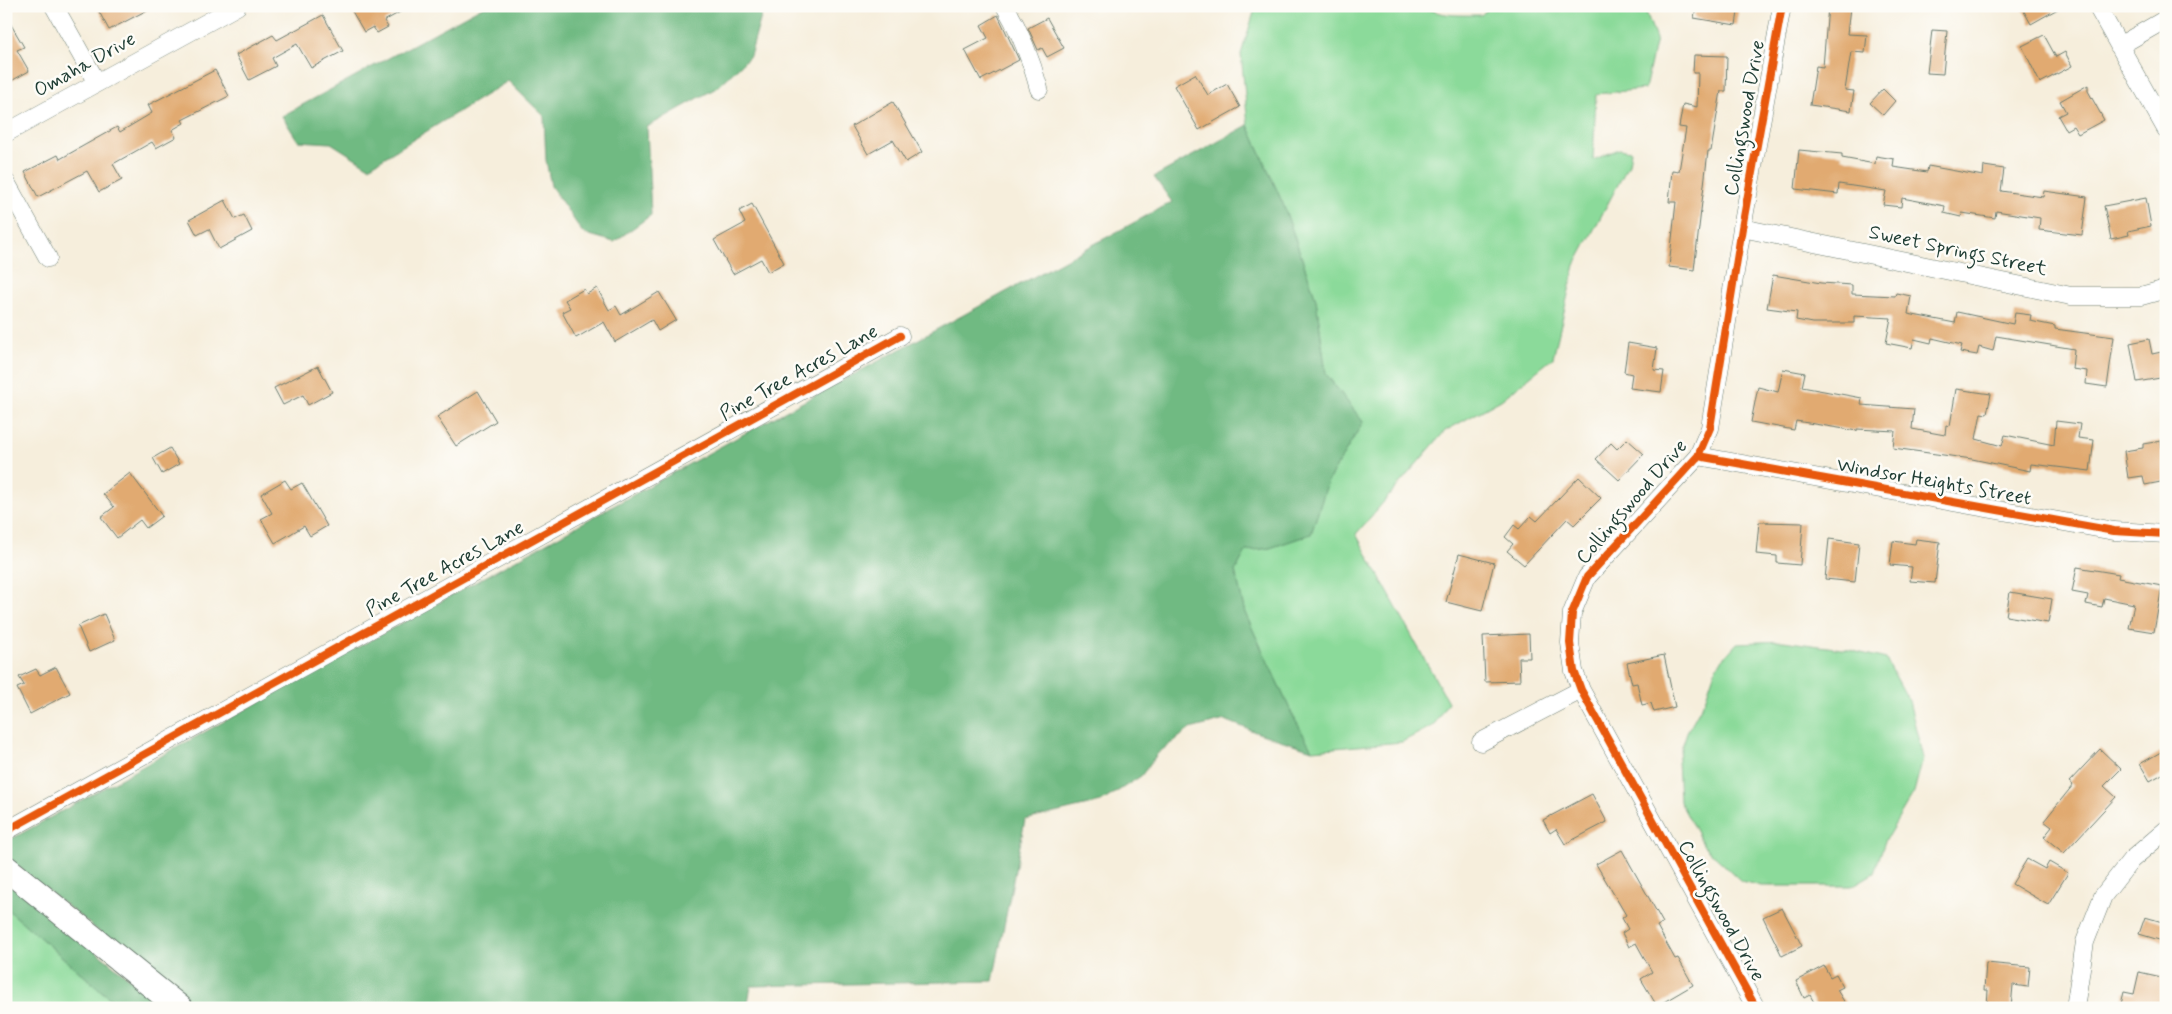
<svg xmlns="http://www.w3.org/2000/svg" width="2172" height="1014" font-family="Mynerve,sans-serif">
<rect width="100%" height="100%" fill="#fdfcf7"/>
<filter id="ink" filterUnits="userSpaceOnUse"><feTurbulence type="fractalNoise" baseFrequency=".02" numOctaves="2"/><feDisplacementMap in="SourceGraphic" scale="10" xChannelSelector="R" yChannelSelector="G"/><feConvolveMatrix kernelMatrix="1 2 1 2 8 2 1 2 1" color-interpolation-filters="sRGB"/></filter>
<filter id="wash" filterUnits="userSpaceOnUse"><feTurbulence type="fractalNoise" baseFrequency=".0096" numOctaves="4" result="noise"/><feDisplacementMap in="SourceGraphic" scale="20" xChannelSelector="R" yChannelSelector="G"/><feGaussianBlur stdDeviation="1.12" result="paint"/><feColorMatrix in="noise" values="0 0 0 0 0 0 0 0 0 0 0 0 0 0 0 0 0 1.4 0 .05"/><feComposite in="paint" operator="in"/></filter>
<g filter="url(#wash)">
<rect width="100%" height="100%" fill="#f6eedc"/>
<!-- green -->
<path fill="#8bda9a" stroke="#558c67" d="M 1256,6 L 1424,6 C 1439,17 1463,15 1481,15 L 1491,6 L 1644,6 L 1656,39 L 1645,89 L 1596,94 L 1593,160 L 1619,149 L 1631,151 L 1629,164 L 1575,265 L 1553,358 L 1501,400 L 1445,431 L 1356,534 L 1448,702 L 1434,725 L 1402,742 L 1312,750 L 1293,716 L 1245,613 L 1235,571 L 1246,551 L 1270,548 L 1311,534 L 1328,481 L 1363,422 L 1326,374 L 1316,299 L 1283,204 L 1248,125 L 1241,54 Z
M 1783,641 L 1849,650 L 1886,659 L 1909,701 L 1923,758 L 1914,792 L 1885,841 L 1874,873 L 1852,886 L 1761,886 L 1741,881 L 1704,846 L 1680,802 L 1678,759 L 1687,732 L 1705,700 L 1716,667 L 1737,643 Z
M 6,908 L 121,1008 L 6,1008 Z"/>
<!-- forest -->
<path fill="#70ba82" stroke="#487c5b" d="M 484,6 L 764,6 L 750,56 L 718,87 L 647,127 L 651,215 L 614,242 L 583,233 L 551,186 L 546,160 L 544,116 L 508,81 L 369,167 L 331,143 L 298,141 L 282,116 Z
M 1248,125 L 1283,204 L 1316,299 L 1326,374 L 1363,422 L 1328,481 L 1311,534 L 1270,548 L 1246,551 L 1235,571 L 1245,613 L 1293,716 L 1312,750 L 1258,733 L 1225,720 L 1190,729 L 1158,753 L 1141,776 L 1101,802 L 1025,820 L 993,981 L 751,986 L 747,1008 L 194,1008 L 6,857 L 6,842 L 727,443 L 1172,202 L 1154,177 Z
M 6,879 L 166,1008 L 121,1008 L 6,908 Z"/>
<g id="blocks">
<!-- building -->
<path fill="#e1aa71" d="M 96,6 L 155,6 L 109,30 Z
M 349,6 L 411,6 L 384,21 L 388,27 L 377,33 L 373,27 L 364,32 Z
M 1696,6 L 1739,6 L 1736,25 L 1694,18 Z
M 1828,6 L 1850,7 L 1847,34 L 1867,35 L 1865,53 L 1851,52 L 1845,90 L 1854,91 L 1851,111 L 1810,105 L 1816,66 L 1823,67 Z
M 2021,6 L 2063,6 L 2031,24 Z
M 323,15 L 343,51 L 311,68 L 297,44 L 272,58 L 276,66 L 249,80 L 236,55 L 273,35 L 277,40 Z
M 998,15 L 1019,60 L 981,80 L 965,50 L 988,38 L 981,25 Z
M 6,16 L 24,47 L 17,50 L 29,71 L 6,84 Z
M 1047,18 L 1064,48 L 1047,57 L 1042,48 L 1038,50 L 1028,28 Z
M 1932,30 L 1947,31 L 1943,74 L 1927,73 Z
M 2044,35 L 2056,57 L 2065,52 L 2072,66 L 2040,83 L 2022,46 Z
M 1694,55 L 1727,56 L 1726,91 L 1721,91 L 1711,151 L 1708,151 L 1694,270 L 1669,267 L 1676,202 L 1669,202 L 1672,170 L 1679,171 L 1686,128 L 1679,127 L 1683,104 L 1697,107 L 1698,73 L 1693,73 Z
M 215,70 L 229,96 L 182,120 L 184,123 L 172,130 L 176,137 L 156,148 L 152,142 L 113,164 L 122,180 L 99,192 L 87,171 L 38,197 L 25,172 L 58,155 L 60,159 L 117,127 L 120,132 L 152,113 L 148,105 Z
M 1195,74 L 1208,95 L 1227,84 L 1240,107 L 1199,130 L 1174,86 Z
M 2088,85 L 2088,91 L 2104,120 L 2078,134 L 2073,126 L 2066,130 L 2058,116 L 2066,112 L 2060,101 Z
M 1883,89 L 1895,101 L 1883,115 L 1870,103 Z
M 893,102 L 922,152 L 906,162 L 893,140 L 868,154 L 852,126 Z
M 1799,150 L 1842,154 L 1842,158 L 1875,164 L 1876,156 L 1894,159 L 1893,167 L 1927,172 L 1928,166 L 1983,176 L 1984,166 L 2004,169 L 2001,191 L 2043,197 L 2044,191 L 2087,197 L 2082,235 L 2039,230 L 2040,218 L 1996,211 L 1995,218 L 1962,213 L 1961,217 L 1944,213 L 1945,206 L 1902,198 L 1901,207 L 1883,205 L 1886,191 L 1839,184 L 1838,194 L 1795,189 Z
M 2146,198 L 2151,226 L 2128,231 L 2129,235 L 2111,239 L 2104,206 Z
M 225,200 L 235,219 L 244,215 L 252,231 L 219,249 L 209,229 L 197,235 L 189,220 Z
M 752,204 L 784,263 L 768,272 L 761,259 L 733,274 L 714,240 L 745,223 L 739,211 Z
M 1773,275 L 1821,283 L 1852,285 L 1852,294 L 1895,296 L 1896,293 L 1911,296 L 1908,314 L 1955,323 L 1957,312 L 2013,324 L 2015,313 L 2031,315 L 2030,321 L 2055,326 L 2055,329 L 2114,337 L 2107,387 L 2086,384 L 2087,371 L 2072,369 L 2074,349 L 1996,336 L 1993,351 L 1979,347 L 1977,355 L 1960,352 L 1962,345 L 1932,338 L 1931,343 L 1914,339 L 1912,348 L 1886,343 L 1891,318 L 1854,316 L 1854,323 L 1812,323 L 1796,320 L 1797,312 L 1767,308 Z
M 597,288 L 609,310 L 616,306 L 621,315 L 659,292 L 676,320 L 658,331 L 652,320 L 615,342 L 604,322 L 576,338 L 562,312 L 570,308 L 565,300 L 584,289 L 587,294 Z
M 2149,339 L 2152,354 L 2166,351 L 2166,377 L 2137,382 L 2130,343 Z
M 1628,343 L 1657,348 L 1654,370 L 1664,371 L 1661,392 L 1630,388 L 1632,374 L 1624,372 Z
M 318,366 L 332,392 L 308,405 L 303,395 L 283,405 L 274,388 Z
M 1783,369 L 1805,373 L 1802,387 L 1862,398 L 1861,405 L 1914,409 L 1912,429 L 1945,435 L 1946,425 L 1950,426 L 1956,389 L 1991,394 L 1987,414 L 1981,413 L 1976,439 L 2002,446 L 2005,435 L 2054,445 L 2056,421 L 2080,424 L 2078,438 L 2094,440 L 2090,471 L 2031,464 L 2030,471 L 1972,459 L 1893,448 L 1895,431 L 1857,429 L 1857,431 L 1796,421 L 1794,430 L 1751,422 L 1758,387 L 1778,392 Z
M 478,391 L 496,421 L 456,446 L 437,417 Z
M 1627,439 L 1644,454 L 1619,480 L 1596,459 L 1611,443 L 1617,449 Z
M 2161,441 L 2166,481 L 2145,485 L 2143,476 L 2128,478 L 2124,451 L 2143,448 L 2143,444 Z
M 170,448 L 179,464 L 162,474 L 153,458 Z
M 130,473 L 162,516 L 146,528 L 140,520 L 117,538 L 101,517 L 114,507 L 103,494 Z
M 1579,477 L 1601,498 L 1574,525 L 1567,519 L 1524,565 L 1507,551 L 1513,544 L 1505,537 L 1514,525 L 1519,529 L 1531,516 L 1537,521 Z
M 285,480 L 291,489 L 302,483 L 327,526 L 310,536 L 304,526 L 275,543 L 261,519 L 272,513 L 261,494 Z
M 1759,522 L 1803,523 L 1800,565 L 1777,563 L 1777,556 L 1756,554 Z
M 1829,539 L 1859,543 L 1855,582 L 1825,579 Z
M 1916,539 L 1940,542 L 1935,583 L 1910,581 L 1912,567 L 1890,565 L 1893,541 L 1915,544 Z
M 1459,554 L 1494,563 L 1482,611 L 1446,602 Z
M 2077,567 L 2119,574 L 2118,578 L 2162,586 L 2154,632 L 2129,628 L 2134,604 L 2104,598 L 2102,607 L 2086,604 L 2088,595 L 2072,592 Z
M 2010,592 L 2052,599 L 2048,623 L 2006,616 Z
M 104,614 L 115,640 L 89,652 L 78,626 Z
M 1529,634 L 1530,658 L 1519,658 L 1520,681 L 1485,682 L 1483,636 Z
M 1664,655 L 1675,707 L 1654,712 L 1651,703 L 1642,705 L 1637,683 L 1632,684 L 1627,663 Z
M 56,667 L 70,693 L 30,714 L 17,688 L 24,685 L 19,677 L 36,669 L 40,675 Z
M 2100,749 L 2121,769 L 2104,786 L 2116,797 L 2064,853 L 2044,837 L 2052,827 L 2044,821 L 2073,785 L 2069,782 Z
M 2166,749 L 2166,772 L 2150,781 L 2140,764 Z
M 1592,794 L 1607,822 L 1565,844 L 1556,829 L 1550,833 L 1543,820 Z
M 1622,850 L 1663,923 L 1657,926 L 1675,959 L 1678,958 L 1693,985 L 1657,1006 L 1641,979 L 1652,972 L 1636,943 L 1629,947 L 1622,933 L 1628,929 L 1622,918 L 1626,915 L 1596,864 Z
M 2027,859 L 2045,869 L 2049,862 L 2068,873 L 2048,905 L 2012,884 Z
M 1782,908 L 1802,946 L 1782,956 L 1763,917 Z
M 2145,917 L 2166,923 L 2166,942 L 2139,934 Z
M 1986,963 L 2030,967 L 2028,987 L 2013,985 L 2011,1008 L 1987,1006 L 1988,990 L 1984,990 Z
M 1824,966 L 1830,977 L 1836,974 L 1843,987 L 1837,990 L 1845,1003 L 1836,1008 L 1817,1008 L 1810,995 L 1804,998 L 1796,981 Z
M 2139,972 L 2166,978 L 2166,1008 L 2120,1008 L 2124,992 L 2134,994 Z"/>
</g>
</g>
<g filter="url(#ink)">
<use href="#blocks" fill-opacity="0" stroke="#6a7b6f" stroke-width="1"/>
<g fill="none" stroke-linecap="round" stroke-linejoin="round">
<defs>
<path id="street" d="M 54,6 L 97,83
M 1005,6 C 1021,33 1031,59 1039,89
M 2097,6 L 2166,129
M 2119,46 L 2166,19
M 6,133 L 237,6
M 6,182 L 48,258
M 1742,228 L 2071,296 L 2141,296 L 2166,289
M 1698,456 L 2114,531 L 2166,534
M 1481,742 L 1581,690
M 6,831 L 900,336
M 1756,1008 L 1581,690 L 1574,671 L 1570,643 L 1572,613 L 1587,577 L 1698,456 L 1710,428 L 1742,228 L 1782,6
M 2075,1008 L 2085,942 L 2103,896 L 2131,860 L 2166,830"/>
<path id="secondary" d="M 6,868 L 180,1008"/>
</defs>
<!-- street casing -->
<use href="#street" stroke="#6a7b6f" stroke-width="19"/>
<!-- secondary casing -->
<use href="#secondary" stroke="#6a7b6f" stroke-width="27"/>
<!-- street -->
<use href="#street" stroke="#fff" stroke-width="18"/>
<!-- secondary -->
<use href="#secondary" stroke="#fff" stroke-width="25"/>
<defs>
<path id="cycleway" d="M 1698,456 L 2114,531 L 2166,534
M 6,831 L 900,336
M 1756,1008 L 1581,690 L 1574,671 L 1570,643 L 1572,613 L 1587,577 L 1698,456 L 1710,428 L 1742,228 L 1782,6"/>
</defs>
<!-- cycleway casing -->
<use href="#cycleway" stroke="#fdfcf7" stroke-width="11"/>
<!-- cycleway -->
<use href="#cycleway" stroke="#e8590c" stroke-width="8"/>
</g>
</g>
<g text-anchor="middle" dominant-baseline="central" stroke-width="5" stroke-linejoin="round" paint-order="stroke">
<!-- street labels -->
<g font-size="20" fill="#1f3d34" stroke="#fdfcf7">
<text transform="translate(85 65) rotate(-29)">Omaha Drive</text>
<text transform="translate(1745 118) rotate(-80)">Collingswood Drive</text>
<text transform="translate(1958 251) rotate(12)">Sweet Springs Street</text>
<text transform="translate(799 373) rotate(-29)">Pine Tree Acres Lane</text>
<text transform="translate(1934 482) rotate(10)">Windsor Heights Street</text>
<text transform="translate(1632 502) rotate(-49)">Collingswood Drive</text>
<text transform="translate(445 569) rotate(-29)">Pine Tree Acres Lane</text>
<text transform="translate(1721 911) rotate(61)">Collingswood Drive</text>
</g>
</g>
<!-- margin -->
<rect width="2172" height="1014" fill="none" stroke="#fdfcf7" stroke-width="25"/>
</svg>
